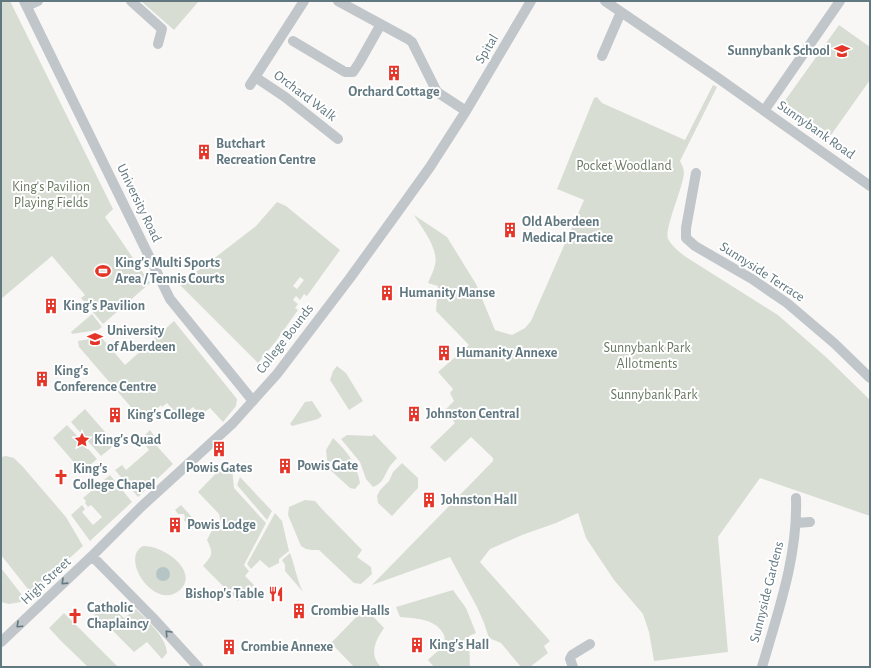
<svg xmlns="http://www.w3.org/2000/svg" width="871" height="668" font-family="'Alegreya Sans',sans-serif">
<rect width="100%" height="100%" fill="#f8f7f5"/>
<!-- green -->
<path fill="#d8ddd4" fill-rule="evenodd" d="M 1,1 L 10,1 L 113,209 L 105,217 L 150,283 L 103,324 L 81,298 L 85,295 L 52,256 L 1,299 Z
M 141,1 L 199,1 L 174,30 Z
M 839,25 L 870,47 L 870,80 L 831,135 L 784,102 Z
M 713,85 L 717,87 L 680,161 C 682,165 684,169 684,173 C 683,188 664,229 668,239 C 672,246 679,252 686,257 L 778,315 L 827,358 L 870,400 L 870,516 L 760,478 L 718,537 L 728,652 L 654,661 L 649,632 L 643,614 L 614,580 L 586,538 L 578,513 L 556,523 L 522,535 L 490,549 L 480,562 L 550,641 L 544,646 L 548,653 L 530,667 L 521,667 L 501,643 L 489,638 L 484,623 L 477,607 L 450,557 L 372,585 L 493,461 L 493,458 L 471,437 L 445,462 L 430,447 L 455,423 L 445,410 L 454,401 L 450,393 L 453,389 L 438,372 L 469,345 L 436,311 L 438,286 L 428,283 C 430,277 434,271 435,265 C 439,249 422,228 414,215 L 447,237 L 476,284 L 495,330 L 512,335 L 525,328 L 531,321 L 584,200 L 557,189 L 594,98 L 597,97 L 602,103 L 685,140 Z
M 277,202 L 286,206 L 340,250 L 307,296 L 304,294 L 300,300 L 296,296 L 293,300 L 298,304 L 295,308 L 298,310 L 276,341 L 258,363 L 177,282 L 199,270 L 256,226 ZM 300,277 L 304,280 L 297,289 L 293,286 Z
M 92,314 L 102,327 L 98,330 L 72,334 L 71,332 Z
M 174,321 L 237,399 L 236,406 L 223,422 L 210,408 L 201,415 L 193,407 L 180,418 L 167,403 L 162,407 L 161,405 L 143,421 L 79,347 L 78,341 L 101,337 L 125,365 Z
M 337,366 L 346,373 L 363,401 L 349,410 L 330,380 L 333,371 Z
M 312,401 L 322,416 L 318,419 L 292,426 L 290,424 L 305,402 Z
M 85,409 L 113,441 L 111,448 L 101,456 L 71,422 Z
M 67,425 L 80,439 L 78,440 L 77,443 L 79,445 L 82,445 L 83,443 L 97,459 L 89,466 L 78,467 L 53,438 Z
M 150,430 L 155,437 L 154,439 L 156,445 L 173,464 L 138,497 L 115,470 L 122,465 L 126,470 L 149,450 L 141,439 Z
M 374,434 L 397,458 C 395,461 392,463 390,466 C 385,474 383,484 373,487 L 366,479 L 360,462 L 341,439 L 347,435 L 372,436 Z
M 333,438 C 347,451 357,464 360,483 L 355,489 L 350,488 L 328,468 L 326,450 Z
M 6,456 L 14,458 L 23,467 L 66,517 L 83,546 L 31,593 L 1,555 L 1,457 Z
M 226,463 L 232,468 L 234,488 L 266,523 L 244,565 L 249,571 L 245,576 L 254,585 L 238,601 L 203,566 C 212,555 214,554 207,540 L 211,532 L 221,523 L 219,514 L 198,492 Z
M 402,463 L 418,478 L 418,488 L 392,516 L 378,503 L 377,496 L 380,490 L 389,481 L 393,472 Z
M 110,475 L 132,502 L 90,541 L 71,515 L 82,505 L 85,509 L 82,512 L 93,525 L 102,517 L 91,505 L 88,507 L 85,503 L 86,501 L 83,498 Z
M 240,477 L 272,511 L 267,520 L 237,485 Z
M 305,500 L 315,501 L 322,509 L 362,550 L 357,557 L 371,567 L 372,574 L 361,584 L 354,583 L 319,550 L 312,550 L 306,549 L 301,546 L 288,515 L 289,507 Z
M 181,505 L 198,524 L 193,529 L 184,520 L 185,517 L 184,514 L 178,514 L 175,510 Z
M 275,513 L 282,521 L 289,551 L 279,559 L 279,563 L 269,568 L 260,560 L 251,569 L 247,564 Z
M 143,546 C 163,545 200,571 180,590 C 155,612 119,558 143,546 Z
M 290,553 C 295,566 297,580 303,592 L 285,571 L 285,565 L 282,560 Z
M 1,568 L 22,595 L 20,597 L 21,602 L 9,604 L 1,602 Z
M 453,590 L 466,608 L 476,633 L 469,636 L 470,667 L 434,667 L 428,660 C 433,655 440,650 443,644 C 445,641 445,638 444,635 C 437,619 415,618 400,617 L 396,607 Z
M 108,603 L 124,618 L 136,609 C 146,619 167,638 167,653 L 162,659 L 147,642 L 134,652 L 109,627 L 106,626 L 94,615 Z
M 365,608 L 384,628 C 376,640 368,654 381,667 L 354,667 L 331,643 Z
M 64,613 L 118,667 L 88,667 L 61,641 L 49,628 Z"/>
<!-- water -->
<path fill="#b5c5c6" d="M156 574a7 7 0 1 1 14 0a7 7 0 1 1-14 0Z"/>
<g fill="none" stroke-linecap="round" stroke-linejoin="round">
<!-- minor -->
<path stroke="#c0c6c9" stroke-width="10" d="M 24,1 L 170,299 L 253,401
M 131,1 L 162,29 L 158,44
M 338,1 L 408,39 L 412,42 L 437,92 L 466,111
M 605,1 L 718,78 L 870,186
M 27,6 L 38,1
M 293,41 L 345,72 L 353,72 L 359,63 L 381,24
M 602,56 L 621,12
M 255,77 L 285,97 L 338,139
M 250,85 L 304,1
M 764,111 L 840,1
M 696,173 L 686,228 L 686,238 L 695,246 L 752,279 L 787,303 L 834,343 L 870,378
M 796,523 L 810,522
M 92,556 L 153,618 L 198,667
M 1,642 L 92,556 L 141,507 L 233,423 L 277,374 L 350,278 L 397,213 L 430,167 L 466,111 L 531,1
M 573,667 L 570,659 L 572,655 L 590,644
M 762,667 C 778,612 798,556 796,498"/>
</g>
<!-- one-way arrows -->
<defs><path id="oneway-chevron" d="M-2-3.5L2.5 0L-2 3.5" fill="none" stroke-width="1.6" stroke-linecap="round" stroke-linejoin="round"/></defs>
<g stroke="#627880">
<use href="#oneway-chevron" transform="translate(64 582) rotate(136)"/>
<use href="#oneway-chevron" transform="translate(19 625) rotate(137)"/>
<use href="#oneway-chevron" transform="translate(168 633) rotate(-133)"/>
</g>
<!-- icons -->
<defs>
<symbol id="school-bare" viewBox="-9 -9 18 18"><path d="M0-5L7-2L0 1L-7-2ZM-4 1L0 2.5L4 1V4Q0 6-4 4Z" fill="#e43528" stroke="#fff" stroke-width="2.5" paint-order="stroke"/></symbol>
<symbol id="building-bare" viewBox="-9 -9 18 18"><path d="M-4-6H4V6H1V3H-1V6H-4ZM-2.5-4.3h1.7v1.8h-1.7ZM.8-4.3h1.7v1.8H.8ZM-2.5-1h1.7V.8h-1.7ZM.8-1h1.7V.8H.8Z" fill="#e43528" stroke="#fff" stroke-width="2.5" paint-order="stroke"/></symbol>
<symbol id="stadium-bare" viewBox="-9 -9 18 18"><path d="M0-5a6.5 5 0 1 0 0 10a6.5 5 0 1 0 0-10ZM-3.5-1.8h7v3.6h-7Z" fill="#e43528" stroke="#fff" stroke-width="2.5" paint-order="stroke"/></symbol>
<symbol id="university-bare" viewBox="-9 -9 18 18"><path d="M0-5L7-2L0 1L-7-2ZM-4 1L0 2.5L4 1V4Q0 6-4 4Z" fill="#e43528" stroke="#fff" stroke-width="2.5" paint-order="stroke"/></symbol>
<symbol id="sight-bare" viewBox="-9 -9 18 18"><path d="M0-6L1.8-2.2L6-1.7L2.9 1.2L3.7 5.4L0 3.3L-3.7 5.4L-2.9 1.2L-6-1.7L-1.8-2.2Z" fill="#e43528" stroke="#fff" stroke-width="2.5" paint-order="stroke"/></symbol>
<symbol id="church-bare" viewBox="-9 -9 18 18"><path d="M-1.2-6h2.4v3.5h3.3v2.4h-3.3V6h-2.4V-.1h-3.3v-2.4h3.3Z" fill="#e43528" stroke="#fff" stroke-width="2.5" paint-order="stroke"/></symbol>
<symbol id="restaurant-bare" viewBox="-9 -9 18 18"><path d="M-5-6h1v4h1v-4h1v4h1v-4h1v5L-1.5 .5V6h-2V.5L-5-1ZM5-6V6H3V1.5H1.5Q1.5-4 5-6Z" fill="#e43528" stroke="#fff" stroke-width="2.5" paint-order="stroke"/></symbol>
</defs>
<g fill-rule="evenodd">
<use href="#school-bare" x="831" y="40" width="22" height="22"/>
<use href="#building-bare" x="383" y="62" width="22" height="22"/>
<use href="#building-bare" x="193" y="141" width="22" height="22"/>
<use href="#building-bare" x="499" y="219" width="22" height="22"/>
<use href="#stadium-bare" x="92" y="260" width="22" height="22"/>
<use href="#building-bare" x="376" y="282" width="22" height="22"/>
<use href="#building-bare" x="40" y="295" width="22" height="22"/>
<use href="#university-bare" x="84" y="328" width="22" height="22"/>
<use href="#building-bare" x="433" y="342" width="22" height="22"/>
<use href="#building-bare" x="31" y="368" width="22" height="22"/>
<use href="#building-bare" x="403" y="403" width="22" height="22"/>
<use href="#building-bare" x="104" y="404" width="22" height="22"/>
<use href="#sight-bare" x="71" y="429" width="22" height="22"/>
<use href="#building-bare" x="208" y="438" width="22" height="22"/>
<use href="#building-bare" x="274" y="455" width="22" height="22"/>
<use href="#church-bare" x="50" y="466" width="22" height="22"/>
<use href="#building-bare" x="418" y="489" width="22" height="22"/>
<use href="#building-bare" x="164" y="514" width="22" height="22"/>
<use href="#restaurant-bare" x="265" y="583" width="22" height="22"/>
<use href="#building-bare" x="288" y="600" width="22" height="22"/>
<use href="#church-bare" x="64" y="605" width="22" height="22"/>
<use href="#building-bare" x="406" y="634" width="22" height="22"/>
<use href="#building-bare" x="218" y="636" width="22" height="22"/>
</g>
<g text-anchor="middle" dominant-baseline="central" stroke-width="4" stroke-linejoin="round" paint-order="stroke">
<!-- street labels -->
<g font-size="14" fill="#627880" stroke="#fff">
<text transform="translate(487 49) rotate(-59)">Spital</text>
<text transform="translate(305 96) rotate(37)">Orchard Walk</text>
<text transform="translate(816 130) rotate(35)">Sunnybank Road</text>
<text transform="translate(139 203) rotate(64)">University Road</text>
<text transform="translate(762 272) rotate(33)">Sunnyside Terrace</text>
<text transform="translate(285 339) rotate(-52)">College Bounds</text>
<text transform="translate(46 581) rotate(-43)">High Street</text>
<text transform="translate(767 592) rotate(-76)">Sunnyside Gardens</text>
</g>
<!-- poi labels -->
<g font-size="14" font-weight="bold" fill="#627880" stroke="#fff" text-anchor="start">
<text x="830" y="51" text-anchor="end">Sunnybank School</text>
<text x="394" y="92" text-anchor="middle">Orchard Cottage</text>
<text x="216" y="144">Butchart<tspan x="216" dy="16">Recreation Centre</tspan></text>
<text x="522" y="222">Old Aberdeen<tspan x="522" dy="16">Medical Practice</tspan></text>
<text x="115" y="263">King's Multi Sports<tspan x="115" dy="16">Area / Tennis Courts</tspan></text>
<text x="399" y="293">Humanity Manse</text>
<text x="63" y="306">King's Pavilion</text>
<text x="107" y="331">University<tspan x="107" dy="16">of Aberdeen</tspan></text>
<text x="456" y="353">Humanity Annexe</text>
<text x="54" y="371">King's<tspan x="54" dy="16">Conference Centre</tspan></text>
<text x="426" y="414">Johnston Central</text>
<text x="127" y="415">King's College</text>
<text x="94" y="440">King's Quad</text>
<text x="297" y="466">Powis Gate</text>
<text x="219" y="468" text-anchor="middle">Powis Gates</text>
<text x="73" y="469">King's<tspan x="73" dy="16">College Chapel</tspan></text>
<text x="441" y="500">Johnston Hall</text>
<text x="187" y="525">Powis Lodge</text>
<text x="264" y="594" text-anchor="end">Bishop's Table</text>
<text x="87" y="608">Catholic<tspan x="87" dy="16">Chaplaincy</tspan></text>
<text x="311" y="611">Crombie Halls</text>
<text x="429" y="645">King's Hall</text>
<text x="241" y="647">Crombie Annexe</text>
</g>
<!-- park labels -->
<g font-size="14" fill="#697861" stroke="#fff">
<text x="624" y="166">Pocket Woodland</text>
<text x="51" y="187">King's Pavilion<tspan x="51" dy="16">Playing Fields</tspan></text>
<text x="647" y="348">Sunnybank Park<tspan x="647" dy="16">Allotments</tspan></text>
<text x="654" y="395">Sunnybank Park</text>
</g>
</g>
<!-- border -->
<rect width="871" height="668" fill="none" stroke="#627880" stroke-width="4"/>
</svg>
